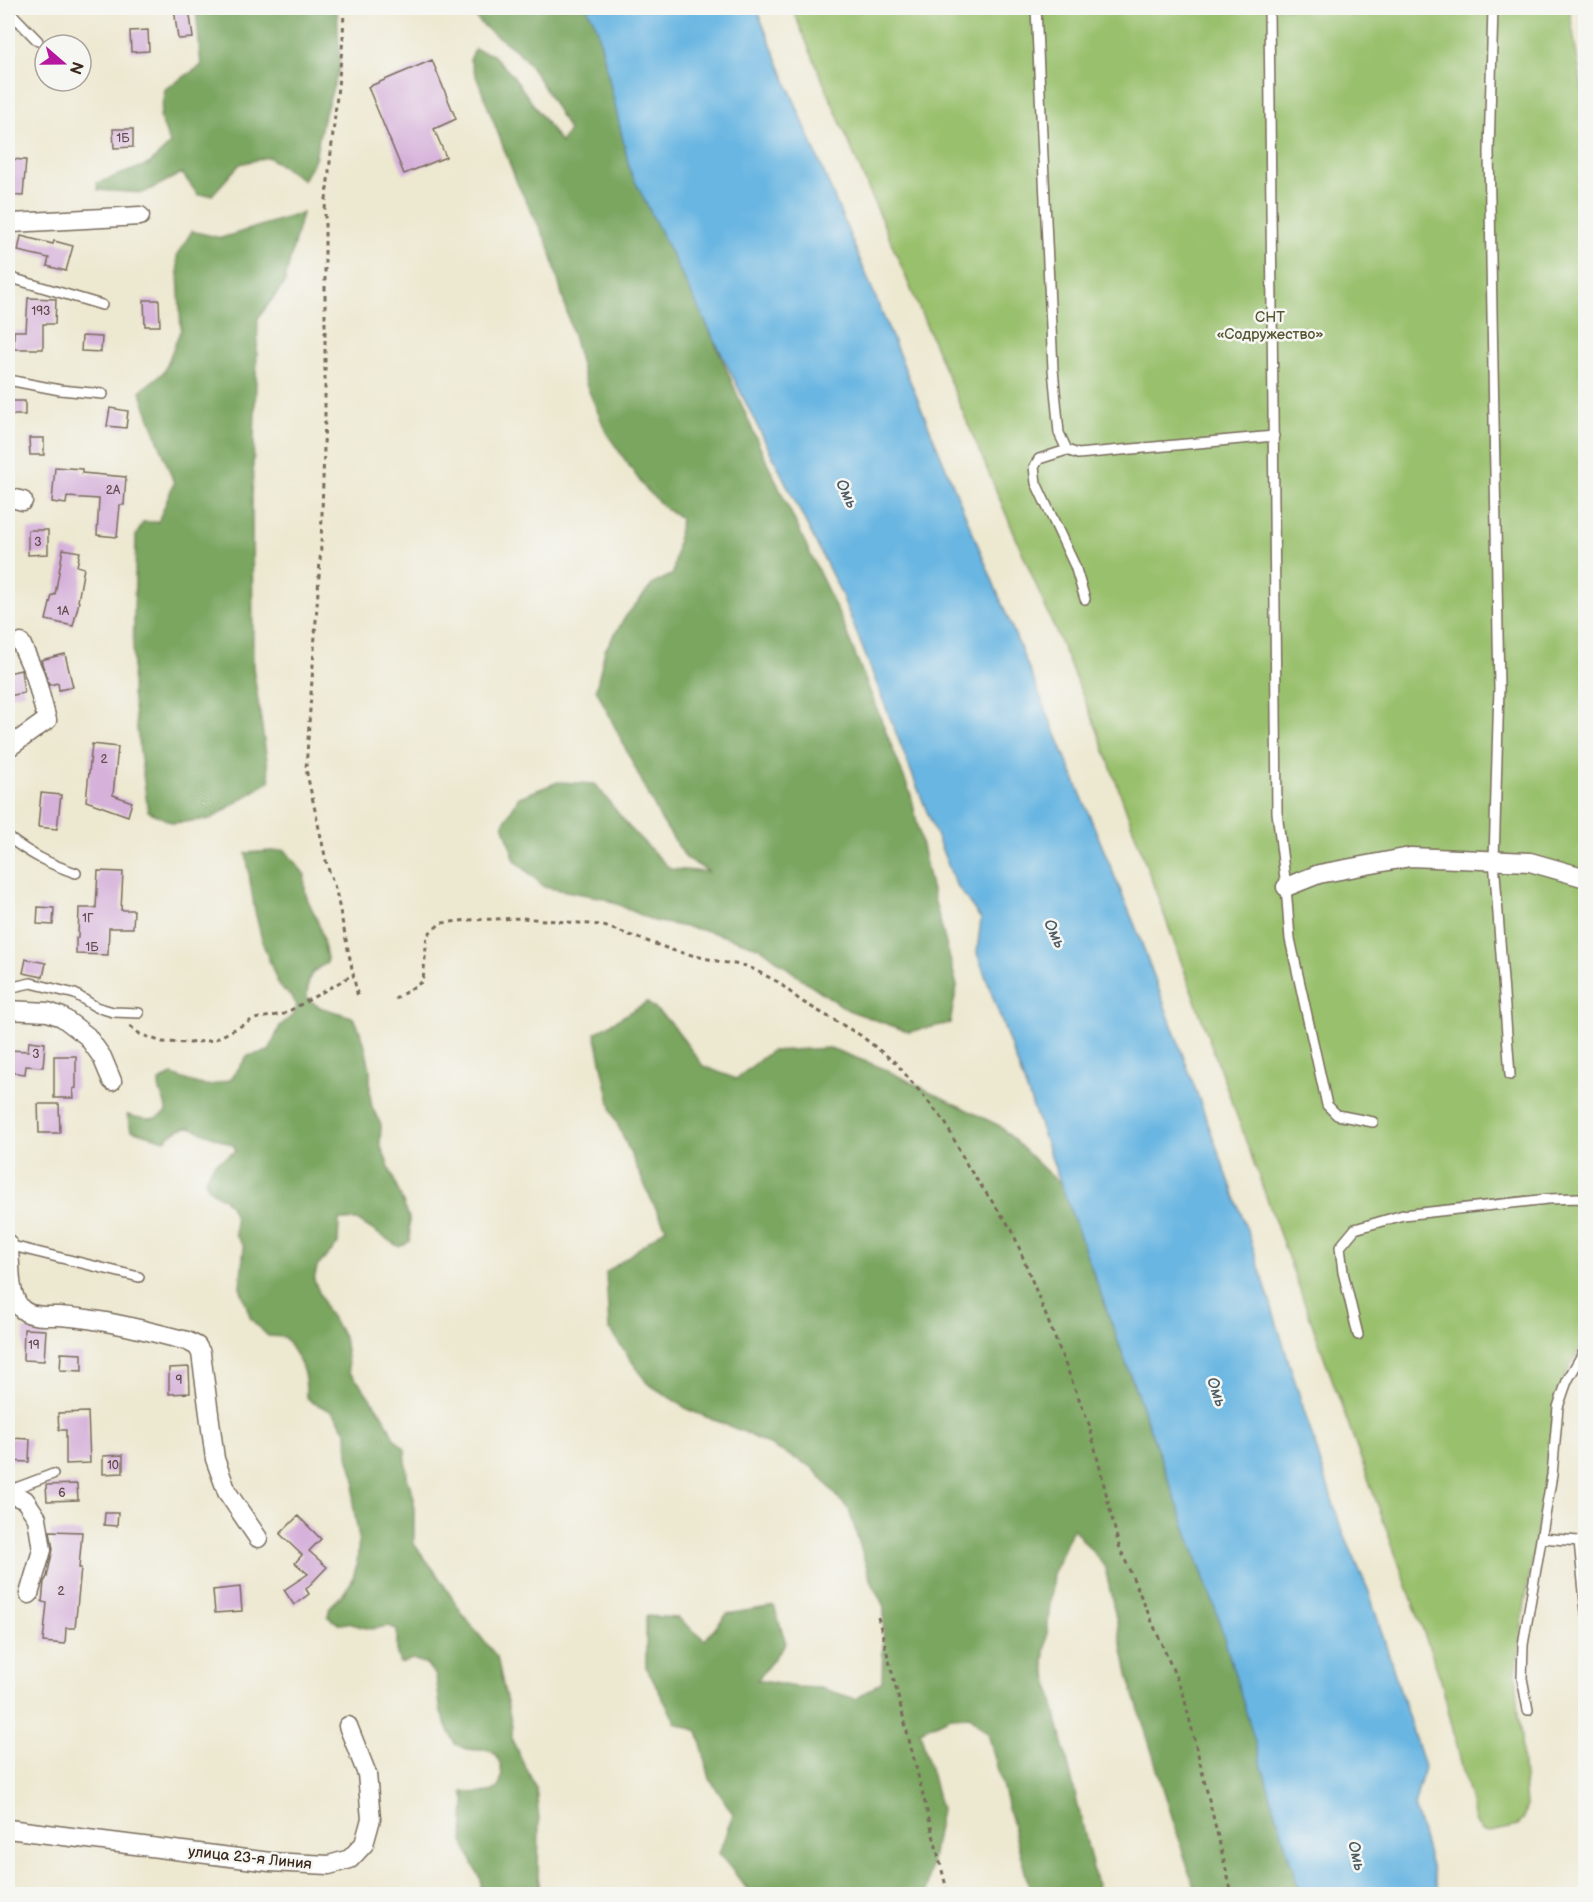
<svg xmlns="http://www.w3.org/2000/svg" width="1593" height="1902" font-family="'Balsamiq Sans',sans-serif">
<rect width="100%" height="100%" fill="#f6f6f2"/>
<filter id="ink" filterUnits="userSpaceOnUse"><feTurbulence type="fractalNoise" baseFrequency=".0167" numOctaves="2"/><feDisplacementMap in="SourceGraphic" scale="12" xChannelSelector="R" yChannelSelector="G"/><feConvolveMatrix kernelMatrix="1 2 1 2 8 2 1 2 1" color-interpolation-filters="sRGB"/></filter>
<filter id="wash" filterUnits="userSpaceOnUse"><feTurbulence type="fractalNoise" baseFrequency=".008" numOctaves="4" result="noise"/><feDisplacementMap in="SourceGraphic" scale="24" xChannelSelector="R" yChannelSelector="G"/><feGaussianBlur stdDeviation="1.35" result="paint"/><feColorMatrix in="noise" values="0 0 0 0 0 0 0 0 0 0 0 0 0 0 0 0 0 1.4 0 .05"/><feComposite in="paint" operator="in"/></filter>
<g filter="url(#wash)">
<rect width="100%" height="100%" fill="#ede8d0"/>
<!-- green -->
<path fill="#99c06c" stroke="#6a7545" stroke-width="1.5" d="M 792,8 L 1569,8 L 1586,111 L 1586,1336 L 1565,1376 L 1558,1398 L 1524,1609 L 1516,1673 L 1526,1806 L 1524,1818 L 1517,1826 L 1490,1832 L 1482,1831 L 1476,1824 L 1441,1680 L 1097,729 Z"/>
<!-- forest -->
<path fill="#7aa660" stroke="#5a683f" stroke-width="1.5" d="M 196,8 L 337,8 L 340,66 L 322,123 L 315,159 L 303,180 L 268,157 L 240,164 L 212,195 L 198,195 L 182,173 L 143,193 L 98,190 L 97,183 L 149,164 L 170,144 L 160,117 L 165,89 L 201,66 Z
M 470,8 L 597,8 L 666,229 L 759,445 L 842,621 L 911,795 L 931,887 L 957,986 L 950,1023 L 909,1032 L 848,1010 L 799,977 L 761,948 L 708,931 L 654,921 L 604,898 L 544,887 L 515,860 L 503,824 L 519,797 L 558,782 L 595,784 L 629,827 L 670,869 L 709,872 L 686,858 L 660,818 L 596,689 L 605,650 L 626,616 L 653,584 L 673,574 L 681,518 L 667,510 L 644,487 L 607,434 L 586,384 L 549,246 L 517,183 L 470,60 L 475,49 L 493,55 L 512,75 L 561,143 L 569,130 C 554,106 542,80 524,58 C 510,41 479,30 470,8 Z
M 302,213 L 284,284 L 258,318 L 252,502 L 253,667 L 270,781 L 211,819 L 173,823 L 148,811 L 132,693 L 136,536 L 143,522 L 158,522 L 174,483 L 140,391 L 164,372 L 181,329 L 177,255 L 192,231 L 221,238 Z
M 285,850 L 305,875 C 303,898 309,900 317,920 C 322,932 324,946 327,958 L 327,963 C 308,972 308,978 307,998 L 319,1007 L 352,1017 L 356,1022 L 364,1042 L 370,1069 L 370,1095 L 372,1107 L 381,1125 L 380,1144 L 409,1218 L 410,1241 L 399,1247 L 357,1220 L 339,1220 L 338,1244 L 317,1267 L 314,1280 L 327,1311 L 344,1337 L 349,1372 L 360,1384 L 385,1419 L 394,1438 L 405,1449 L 407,1477 L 414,1498 L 414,1544 L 436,1573 L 464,1616 L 497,1657 L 512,1726 L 512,1740 L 536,1788 L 539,1821 L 538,1877 L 541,1894 L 481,1894 L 481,1879 L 473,1864 L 463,1841 L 465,1800 L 463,1792 C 472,1792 487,1795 495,1790 C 506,1782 502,1758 492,1752 C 484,1748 476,1751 468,1749 C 464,1748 459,1746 455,1744 L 441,1713 L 436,1676 L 426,1664 L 420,1662 L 413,1659 L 400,1663 L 397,1655 L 397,1630 L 390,1626 L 370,1629 L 348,1623 L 341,1624 L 334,1621 L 328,1616 L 330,1607 L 343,1594 L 352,1581 L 357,1564 L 359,1538 L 353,1504 L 355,1480 L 348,1456 L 347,1432 L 333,1412 L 312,1402 L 306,1397 C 307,1369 299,1359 284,1337 L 268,1336 L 251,1319 L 240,1287 L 244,1247 L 235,1234 C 236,1222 235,1208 224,1199 C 215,1193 208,1191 205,1179 L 214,1164 L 236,1151 L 233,1145 L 190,1127 C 179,1127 173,1133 165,1140 L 131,1130 L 127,1115 C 142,1118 154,1123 166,1112 C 167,1098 158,1097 159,1081 L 172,1075 C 183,1078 199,1087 211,1085 C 218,1084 222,1081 230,1080 L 248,1056 L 269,1051 L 280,1026 L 294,1014 L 297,1005 L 292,997 L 279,986 L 263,944 L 254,907 L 246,853 Z
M 647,1002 L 672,1024 L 703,1066 L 736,1079 L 771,1051 L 830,1048 L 880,1067 L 1000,1126 L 1046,1171 L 1094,1214 L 1310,1894 L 1196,1894 L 1129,1678 L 1105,1567 L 1073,1528 L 1053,1574 L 1044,1663 L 1099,1894 L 1031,1894 L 988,1733 L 969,1716 L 951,1717 L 920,1731 L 941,1809 L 926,1894 L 751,1894 L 719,1853 L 733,1814 L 710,1779 L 698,1731 L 676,1723 L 646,1667 L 646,1616 L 678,1618 L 705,1640 L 727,1614 L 774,1606 L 786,1643 L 757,1680 L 795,1687 L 820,1688 L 856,1699 L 882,1681 L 884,1607 L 870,1578 L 849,1510 L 812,1467 L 744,1432 L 689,1410 L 647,1383 L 609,1329 L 606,1273 L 666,1228 L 650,1197 L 612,1112 L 595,1033 Z"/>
<!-- water -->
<path fill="#69b6e2" stroke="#527080" stroke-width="1.5" d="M 587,8 L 756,8 L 1138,933 L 1250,1238 L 1340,1525 L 1369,1592 L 1424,1767 L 1414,1806 L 1439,1894 L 1300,1894 L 1216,1611 L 977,953 L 981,919 L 955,883 L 841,593 L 630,171 L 597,27 Z"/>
<g id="blocks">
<!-- building -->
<path fill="#d6b1da" d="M 174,8 L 189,8 L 193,38 L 178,39 Z
M 148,30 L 149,51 L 131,52 L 130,31 Z
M 432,60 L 456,119 L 434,129 L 446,157 L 404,174 L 368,87 Z
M 113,129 L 133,129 L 133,147 L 114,148 Z
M 8,159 L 26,160 L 23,196 L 8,195 Z
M 21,236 L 53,244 L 54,241 L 73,246 L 66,271 L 47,266 L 49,258 L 18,251 Z
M 28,298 L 56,299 L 55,324 L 43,324 L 43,349 L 14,349 L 14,331 L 26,331 Z
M 144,300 L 159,300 L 160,326 L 145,326 Z
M 82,336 L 102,337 L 101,352 L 81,351 Z
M 8,401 L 25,401 L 25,415 L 8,415 Z
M 110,408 L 128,411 L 126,428 L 107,426 Z
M 29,438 L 44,438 L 44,455 L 30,455 Z
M 55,467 L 82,469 L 82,473 L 126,477 L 124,505 L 120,505 L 117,537 L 97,535 L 99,499 L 67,497 L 66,504 L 52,502 Z
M 28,530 L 48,530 L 48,554 L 28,555 Z
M 63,549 L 80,552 L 77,566 L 84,568 L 78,601 L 79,602 L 73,626 L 46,620 L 52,595 L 55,595 Z
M 65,654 L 73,687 L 59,690 L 58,683 L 49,685 L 41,660 Z
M 21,670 L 24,693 L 8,696 L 8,673 Z
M 92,744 L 118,747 L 113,795 L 132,802 L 128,816 L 86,801 Z
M 41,793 L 61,795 L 57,829 L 38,827 Z
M 98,871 L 123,872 L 121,910 L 134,910 L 133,928 L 109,928 L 108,955 L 76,954 L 76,938 L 78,938 L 79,908 L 96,908 Z
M 38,907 L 54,908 L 53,925 L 37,924 Z
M 26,959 L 46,963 L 43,977 L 23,973 Z
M 29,1041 L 45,1043 L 43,1067 L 26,1066 L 25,1074 L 8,1072 L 8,1050 L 28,1051 Z
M 54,1056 L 76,1056 L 76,1088 L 73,1089 L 74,1098 L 54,1098 Z
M 38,1104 L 59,1104 L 60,1133 L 39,1133 Z
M 24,1329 L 46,1330 L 44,1361 L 23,1360 Z
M 61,1353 L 82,1354 L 82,1371 L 60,1370 Z
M 189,1367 L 190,1393 L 169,1394 L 169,1368 Z
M 88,1412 L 90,1463 L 66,1464 L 66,1430 L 59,1430 L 58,1413 Z
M 9,1438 L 30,1439 L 29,1462 L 8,1461 Z
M 123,1455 L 123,1473 L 103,1474 L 103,1456 Z
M 77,1484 L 78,1500 L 47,1501 L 46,1485 Z
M 105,1513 L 118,1513 L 117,1526 L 104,1525 Z
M 298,1516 L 321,1539 L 309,1551 L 327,1567 L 306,1589 L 309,1594 L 294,1605 L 284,1590 L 308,1574 L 295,1563 L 302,1555 L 280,1534 Z
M 50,1531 L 82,1532 L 79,1568 L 81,1568 L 75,1628 L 66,1628 L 65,1644 L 43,1642 L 47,1603 L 42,1602 L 44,1582 L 47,1577 L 53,1549 Z
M 240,1587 L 242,1611 L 215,1613 L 213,1590 Z"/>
</g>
</g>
<g filter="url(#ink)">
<use href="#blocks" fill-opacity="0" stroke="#796c5c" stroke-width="1.5"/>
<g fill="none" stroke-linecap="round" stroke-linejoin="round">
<defs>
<path id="service" d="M 1036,8 L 1053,369 L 1059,433 L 1067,450
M 1269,8 L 1277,812 L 1286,887 L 1290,939 L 1327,1105 L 1337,1115 L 1373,1122
M 1493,8 L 1489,152 L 1499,688 L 1494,860 L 1510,1075
M 8,10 L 38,41
M 8,277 L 102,305
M 8,380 L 60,390 L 103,394
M 1085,599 L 1075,566 L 1036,483 L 1034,467 L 1039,459 L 1067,450 L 1078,454 L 1274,436
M 8,837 C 30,854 49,864 76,873
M 8,988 L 31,983 L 75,994 L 96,1007 L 113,1012 L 139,1013
M 8,1245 L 139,1277
M 1358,1335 L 1343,1272 L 1340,1247 L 1355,1229 L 1403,1215 L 1548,1199 L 1579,1198 L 1586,1200
M 8,1491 L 53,1474
M 1541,1538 L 1579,1541 L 1586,1612
M 1528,1710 L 1522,1678 L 1523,1645 L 1552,1475 L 1558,1407 L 1567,1381 L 1586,1348"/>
<path id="minor" d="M 8,225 L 12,223 L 140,216
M 8,497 L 23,501
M 8,748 L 47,720 L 35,675 L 21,643
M 1286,887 L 1319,874 L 1410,857 L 1530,862 L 1586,878
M 8,1010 L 48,1012 L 62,1017 L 87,1036 L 102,1057 L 112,1081
M 8,1244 C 12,1263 7,1291 20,1307 C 28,1318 47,1316 59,1316 C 103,1319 145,1330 187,1341 L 197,1346 L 201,1353 L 215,1459 L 227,1492 L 258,1538
M 8,1493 L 25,1500 L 37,1518 L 42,1550 L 29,1594
M 8,1829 L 270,1862 L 329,1865 L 350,1859 L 364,1844 L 371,1819 L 367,1774 L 348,1726"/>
</defs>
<!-- service casing -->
<use href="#service" stroke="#796c5c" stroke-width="12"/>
<!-- minor casing -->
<use href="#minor" stroke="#796c5c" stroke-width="21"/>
<!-- path -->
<path stroke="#796c5c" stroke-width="3" stroke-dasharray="4.5 4.5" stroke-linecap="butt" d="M 344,8 L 343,39 L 325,209 L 325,414 L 321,546 L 306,769 L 327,865 L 336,891 L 358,998
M 395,999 L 423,981 L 427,935 L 441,923 L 469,920 L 522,918 L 601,925 L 675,951 L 721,962 L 747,966 L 778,982 L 801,1001 L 860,1035 L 896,1063 L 945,1122 L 968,1167 L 1012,1230 L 1089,1424 L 1119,1546 L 1183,1693 L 1232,1894
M 130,1026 L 140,1034 L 162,1042 L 190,1043 L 214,1040 L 254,1019 L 284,1014 L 354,974
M 878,1617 L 948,1894"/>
<!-- service -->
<use href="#service" stroke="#fff" stroke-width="9"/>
<!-- minor -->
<use href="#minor" stroke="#fff" stroke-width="18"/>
</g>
</g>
<g text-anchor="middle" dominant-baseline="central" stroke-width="5" stroke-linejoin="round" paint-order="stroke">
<!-- number labels -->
<g font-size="12" fill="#624c4d">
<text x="123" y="138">1Б</text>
<text x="41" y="311">193</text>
<text x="113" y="490">2А</text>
<text x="38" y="542">3</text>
<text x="63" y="611">1А</text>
<text x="104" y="759">2</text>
<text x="88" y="918">1Г</text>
<text x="92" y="947">1Б</text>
<text x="36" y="1054">3</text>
<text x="34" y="1345">19</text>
<text x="179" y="1380">9</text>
<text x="113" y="1465">10</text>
<text x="62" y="1493">6</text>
<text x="61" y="1591">2</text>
</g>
<!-- park labels -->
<g font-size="15" fill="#575735" stroke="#f6f6f2">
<text x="1270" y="317">СНТ<tspan x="1270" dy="17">«Содружество»</tspan></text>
</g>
<!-- street labels -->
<g font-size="15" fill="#3b2a1e" stroke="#f6f6f2">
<text transform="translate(250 1858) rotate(6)">улица 23-я Линия</text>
</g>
<!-- water labels -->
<g font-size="16" font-style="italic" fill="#4b5b63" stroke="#f6f6f2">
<text transform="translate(846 494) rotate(65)">Омь</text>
<text transform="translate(1054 934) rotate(65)">Омь</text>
<text transform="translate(1216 1392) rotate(71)">Омь</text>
<text transform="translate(1356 1856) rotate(76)">Омь</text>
</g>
</g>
<!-- margin -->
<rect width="1593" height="1902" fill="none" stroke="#f6f6f2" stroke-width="30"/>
<!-- north arrow -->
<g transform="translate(63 63) rotate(110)"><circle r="28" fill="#f6f6f2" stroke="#aba49d" stroke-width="1.5"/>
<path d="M0-4.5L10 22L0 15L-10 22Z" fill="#b5179e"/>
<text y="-9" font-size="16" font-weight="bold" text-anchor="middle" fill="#3b2a1e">N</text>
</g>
</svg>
